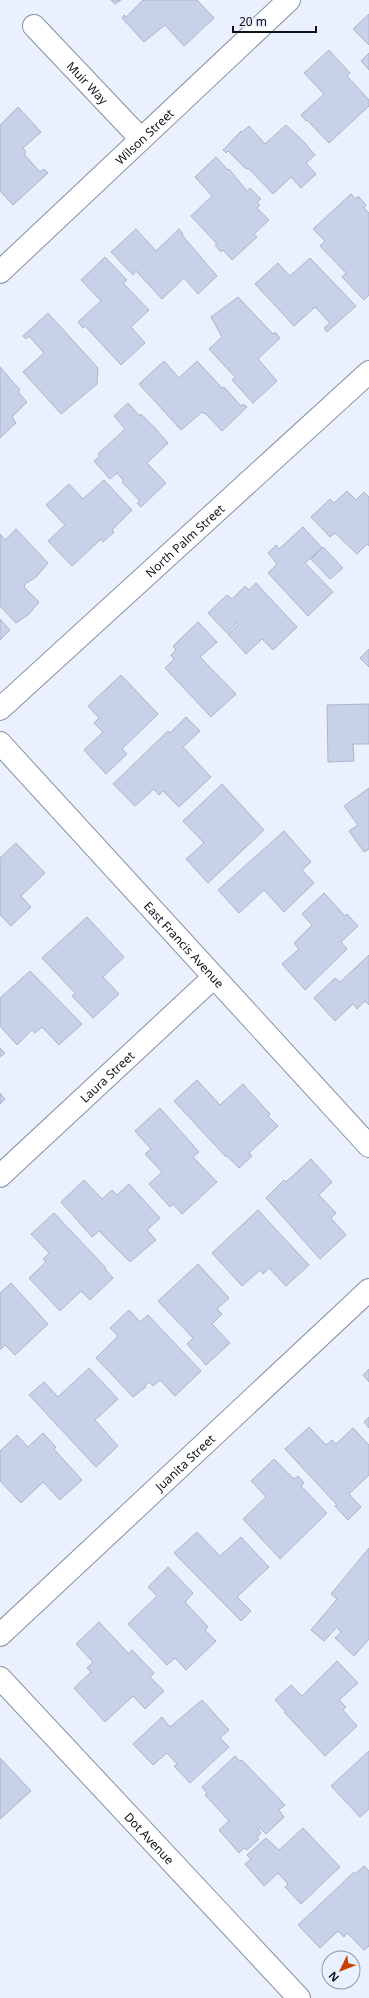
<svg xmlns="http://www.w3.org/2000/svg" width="369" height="1998" font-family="'Noto Sans',sans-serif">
<rect width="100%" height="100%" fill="#eaf0fd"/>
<!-- building -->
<path fill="#c7d1e7" stroke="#abb5ca" d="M 111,0 L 121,0 L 115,4 Z
M 143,0 L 197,0 L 214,18 L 184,46 L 165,25 L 144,42 L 122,18 L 124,15 L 126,17 Z
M 369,14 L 369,45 L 353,29 Z
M 329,50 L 350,73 L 347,76 L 369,100 L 369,106 L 329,143 L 307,120 L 306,121 L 301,115 L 324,94 L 304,73 Z
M 369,53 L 369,70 L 361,61 Z
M 18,107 L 41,132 L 23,148 L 26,152 L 24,154 L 40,172 L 44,169 L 48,173 L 13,205 L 0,191 L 0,125 Z
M 286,125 L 304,142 L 315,155 L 306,163 L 316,174 L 301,188 L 291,177 L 273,194 L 248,168 L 246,169 L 228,151 L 226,153 L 223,150 L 241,131 L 242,132 L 249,126 L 265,144 Z
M 216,157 L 228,170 L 229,169 L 247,191 L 250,188 L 261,199 L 257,202 L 260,205 L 257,208 L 269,220 L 254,234 L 257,237 L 232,260 L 223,250 L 221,252 L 215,245 L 217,244 L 191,216 L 212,196 L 195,177 Z
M 351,194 L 356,199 L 358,196 L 366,205 L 364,208 L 369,213 L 369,295 L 364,300 L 342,277 L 346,273 L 320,246 L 325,241 L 313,229 Z
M 136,229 L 156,251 L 179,229 L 183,234 L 182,235 L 217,276 L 198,294 L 184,278 L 162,299 L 136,271 L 133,275 L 111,252 Z
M 105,257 L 127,280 L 123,283 L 149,310 L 131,327 L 145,343 L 121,365 L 85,326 L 83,328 L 78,322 L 101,301 L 81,280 Z
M 310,258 L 356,306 L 327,332 L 324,328 L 330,323 L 315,307 L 294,326 L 255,284 L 278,263 L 290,276 Z
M 238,297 L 273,334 L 275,332 L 280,338 L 258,359 L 277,381 L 253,403 L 232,380 L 235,377 L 209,349 L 222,337 L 211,317 Z
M 48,313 L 98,368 L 97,384 L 61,414 L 23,372 L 44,353 L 29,336 L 26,339 L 23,336 Z
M 164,361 L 179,378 L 197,361 L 222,388 L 224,387 L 241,406 L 243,404 L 247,407 L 222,431 L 205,413 L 204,414 L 202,412 L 181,430 L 139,384 Z
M 0,367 L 20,390 L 18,392 L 27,402 L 12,417 L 16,423 L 0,438 Z
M 128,403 L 140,416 L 141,414 L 155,428 L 168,443 L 147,463 L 166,483 L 141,507 L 137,503 L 140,501 L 122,482 L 124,481 L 117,473 L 110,479 L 94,461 L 100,456 L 98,454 L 125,429 L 114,416 Z
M 104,480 L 132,510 L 112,530 L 114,532 L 103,542 L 101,539 L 72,566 L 48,541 L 65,525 L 46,505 L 69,484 L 83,499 Z
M 347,491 L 356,500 L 364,492 L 369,497 L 369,546 L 367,544 L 357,554 L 335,533 L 330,537 L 311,517 L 330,499 L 334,503 Z
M 303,527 L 322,548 L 305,563 L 333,592 L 308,616 L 268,573 L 277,564 L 268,553 L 276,545 L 279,549 Z
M 16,529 L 48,563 L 36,577 L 25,584 L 24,587 L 39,602 L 29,614 L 16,623 L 0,606 L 0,534 L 5,540 Z
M 323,547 L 343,568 L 330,579 L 311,559 Z
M 256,583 L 297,627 L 273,650 L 262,639 L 246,654 L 228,634 L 238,625 L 237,623 L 227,633 L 208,613 L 227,595 L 232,599 L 245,586 L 249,590 Z
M 0,619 L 10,630 L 0,640 Z
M 198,622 L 217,642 L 200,657 L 236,694 L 211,717 L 165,668 L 174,659 L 171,655 L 176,650 L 173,646 Z
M 369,649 L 369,667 L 360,658 Z
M 121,675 L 158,714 L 122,749 L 127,754 L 106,774 L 84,750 L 103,732 L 94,723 L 99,718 L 88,706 Z
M 369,704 L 369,744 L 353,744 L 354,761 L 328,762 L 327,705 Z
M 186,717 L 200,731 L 183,747 L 211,777 L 179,807 L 163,791 L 159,795 L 154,789 L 135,806 L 113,784 L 168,731 L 170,733 Z
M 222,784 L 264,830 L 208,883 L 186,859 L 204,843 L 183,821 Z
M 369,788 L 369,849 L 364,852 L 349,831 L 358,825 L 344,806 Z
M 284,831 L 311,862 L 302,870 L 314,883 L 284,912 L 264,890 L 239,913 L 218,890 Z
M 16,843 L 45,873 L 21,896 L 31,907 L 11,926 L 0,915 L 0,858 Z
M 324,893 L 345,916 L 347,914 L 358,926 L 341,942 L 347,949 L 305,990 L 282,964 L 299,949 L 294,943 L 312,925 L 302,914 Z
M 87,917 L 124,957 L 103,977 L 119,994 L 93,1018 L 72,996 L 75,993 L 42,958 Z
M 369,955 L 369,1005 L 365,1001 L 357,1009 L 353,1004 L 335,1021 L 314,998 L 335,978 L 340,982 Z
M 30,971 L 82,1024 L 59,1045 L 42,1027 L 35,1033 L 32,1030 L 17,1045 L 0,1026 L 0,998 Z
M 0,1048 L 5,1053 L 0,1057 Z
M 197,1080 L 220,1105 L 243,1084 L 270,1114 L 268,1116 L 278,1126 L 249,1153 L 252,1156 L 239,1168 L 227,1156 L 226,1157 L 174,1101 Z
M 0,1093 L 5,1099 L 0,1104 Z
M 160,1108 L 199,1152 L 193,1157 L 217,1182 L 182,1214 L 173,1204 L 170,1207 L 149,1184 L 162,1172 L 145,1154 L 151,1149 L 135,1131 Z
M 311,1159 L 332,1182 L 319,1195 L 336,1213 L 331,1218 L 346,1235 L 320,1259 L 266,1198 L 284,1180 L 286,1182 Z
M 84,1180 L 102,1199 L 112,1190 L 117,1195 L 129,1184 L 160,1218 L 147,1230 L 156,1240 L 130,1262 L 99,1231 L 92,1237 L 61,1202 Z
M 258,1210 L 309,1265 L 286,1286 L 269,1268 L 263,1274 L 260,1270 L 242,1286 L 212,1253 Z
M 54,1213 L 106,1268 L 105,1269 L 113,1278 L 90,1300 L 81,1291 L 60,1311 L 29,1278 L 46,1262 L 43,1259 L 49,1253 L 31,1234 Z
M 198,1264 L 229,1298 L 217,1309 L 222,1314 L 212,1324 L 230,1343 L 206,1365 L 187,1344 L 193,1338 L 158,1301 Z
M 11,1283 L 48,1324 L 15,1355 L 5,1345 L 0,1350 L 0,1293 Z
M 129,1310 L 140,1322 L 148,1315 L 201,1371 L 175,1396 L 160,1380 L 153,1386 L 149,1382 L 145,1386 L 146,1387 L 133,1397 L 96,1358 L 118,1336 L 110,1328 Z
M 89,1368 L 118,1399 L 95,1420 L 118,1446 L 96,1467 L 29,1395 L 44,1382 L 58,1397 Z
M 369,1369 L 369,1382 L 363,1375 Z
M 369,1417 L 369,1428 L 364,1422 Z
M 309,1427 L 326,1445 L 332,1440 L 336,1444 L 353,1428 L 369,1445 L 369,1475 L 349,1494 L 361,1507 L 348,1520 L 335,1506 L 337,1505 L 285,1449 Z
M 43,1433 L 56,1447 L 54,1449 L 82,1480 L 60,1500 L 43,1482 L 21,1503 L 0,1481 L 0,1451 L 17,1435 L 28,1447 Z
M 274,1459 L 294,1479 L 298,1476 L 304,1483 L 301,1486 L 327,1513 L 280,1559 L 243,1519 L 266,1497 L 251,1481 Z
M 197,1532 L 220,1556 L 241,1537 L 269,1567 L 237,1597 L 251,1611 L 241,1621 L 174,1553 Z
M 369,1548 L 369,1639 L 354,1656 L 335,1638 L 341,1632 L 337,1627 L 324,1641 L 311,1630 L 337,1599 L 331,1594 Z
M 168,1567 L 193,1593 L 185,1602 L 208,1627 L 205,1630 L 216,1641 L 186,1670 L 175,1658 L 167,1665 L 128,1624 L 157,1596 L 148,1587 Z
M 99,1622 L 129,1654 L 132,1650 L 154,1673 L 150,1677 L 164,1691 L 145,1709 L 133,1696 L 105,1722 L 74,1688 L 91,1672 L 87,1668 L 93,1662 L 76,1644 Z
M 337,1661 L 358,1683 L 339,1700 L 346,1707 L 343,1710 L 357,1726 L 325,1756 L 284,1712 L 285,1711 L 275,1700 L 291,1685 L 302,1696 Z
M 202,1700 L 229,1730 L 220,1738 L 229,1747 L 190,1783 L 174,1766 L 177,1764 L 167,1753 L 153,1765 L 133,1744 L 162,1717 L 170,1727 Z
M 369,1751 L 369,1809 L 360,1817 L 331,1786 Z
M 235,1756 L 240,1761 L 242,1760 L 285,1805 L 279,1810 L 284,1817 L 266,1834 L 260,1828 L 258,1829 L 261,1833 L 257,1837 L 259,1839 L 247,1850 L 244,1848 L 239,1853 L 219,1830 L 229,1821 L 205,1795 L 207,1793 L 202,1787 Z
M 0,1758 L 31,1791 L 0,1819 Z
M 303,1828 L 340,1867 L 301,1904 L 285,1887 L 288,1884 L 278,1873 L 264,1886 L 245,1864 L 251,1859 L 247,1855 L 266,1838 L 279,1850 Z
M 364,1866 L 369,1871 L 369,1946 L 364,1950 L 347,1933 L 344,1937 L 338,1931 L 320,1948 L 298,1925 L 354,1872 L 355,1874 Z"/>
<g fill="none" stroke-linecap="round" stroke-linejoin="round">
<defs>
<g id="street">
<path id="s1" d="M 34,26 L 141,139"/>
<path id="s2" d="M 0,272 L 289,0"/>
<path id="s3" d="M 0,709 L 369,372"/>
<path id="s4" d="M 0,743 L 369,1146"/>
<path id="s5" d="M 0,1176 L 214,977"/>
<path id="s6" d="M 0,1635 L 369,1290"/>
<path id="s7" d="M 0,1678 L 299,1998"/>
</g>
</defs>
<!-- street casing -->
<use href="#street" stroke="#8690a4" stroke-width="24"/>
<!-- street -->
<use href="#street" stroke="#fff" stroke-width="22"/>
</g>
<g text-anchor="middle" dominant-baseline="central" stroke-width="3.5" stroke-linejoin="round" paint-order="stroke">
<!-- street labels -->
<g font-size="12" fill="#0e1119" stroke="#eaf0fd">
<text stroke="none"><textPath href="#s1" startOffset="78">Muir Way</textPath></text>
<text stroke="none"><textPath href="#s2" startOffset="198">Wilson Street</textPath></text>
<text stroke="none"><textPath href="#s3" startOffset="250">North Palm Street</textPath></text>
<text stroke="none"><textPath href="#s4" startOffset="273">East Francis Avenue</textPath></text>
<text stroke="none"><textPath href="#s5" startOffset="146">Laura Street</textPath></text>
<text stroke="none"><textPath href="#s6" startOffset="253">Juanita Street</textPath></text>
<text stroke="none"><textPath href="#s7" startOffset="219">Dot Avenue</textPath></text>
</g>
</g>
<!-- north arrow -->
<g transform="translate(341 1970) rotate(227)"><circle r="19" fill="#eaf0fd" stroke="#9297a2"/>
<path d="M0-3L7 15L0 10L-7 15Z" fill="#c74200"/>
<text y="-6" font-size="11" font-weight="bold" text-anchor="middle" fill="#0e1119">N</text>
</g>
<!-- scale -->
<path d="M233 26v6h83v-6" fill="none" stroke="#0e1119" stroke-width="2"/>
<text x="239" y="26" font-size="12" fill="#0e1119" stroke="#eaf0fd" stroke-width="3" paint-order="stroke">20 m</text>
</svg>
